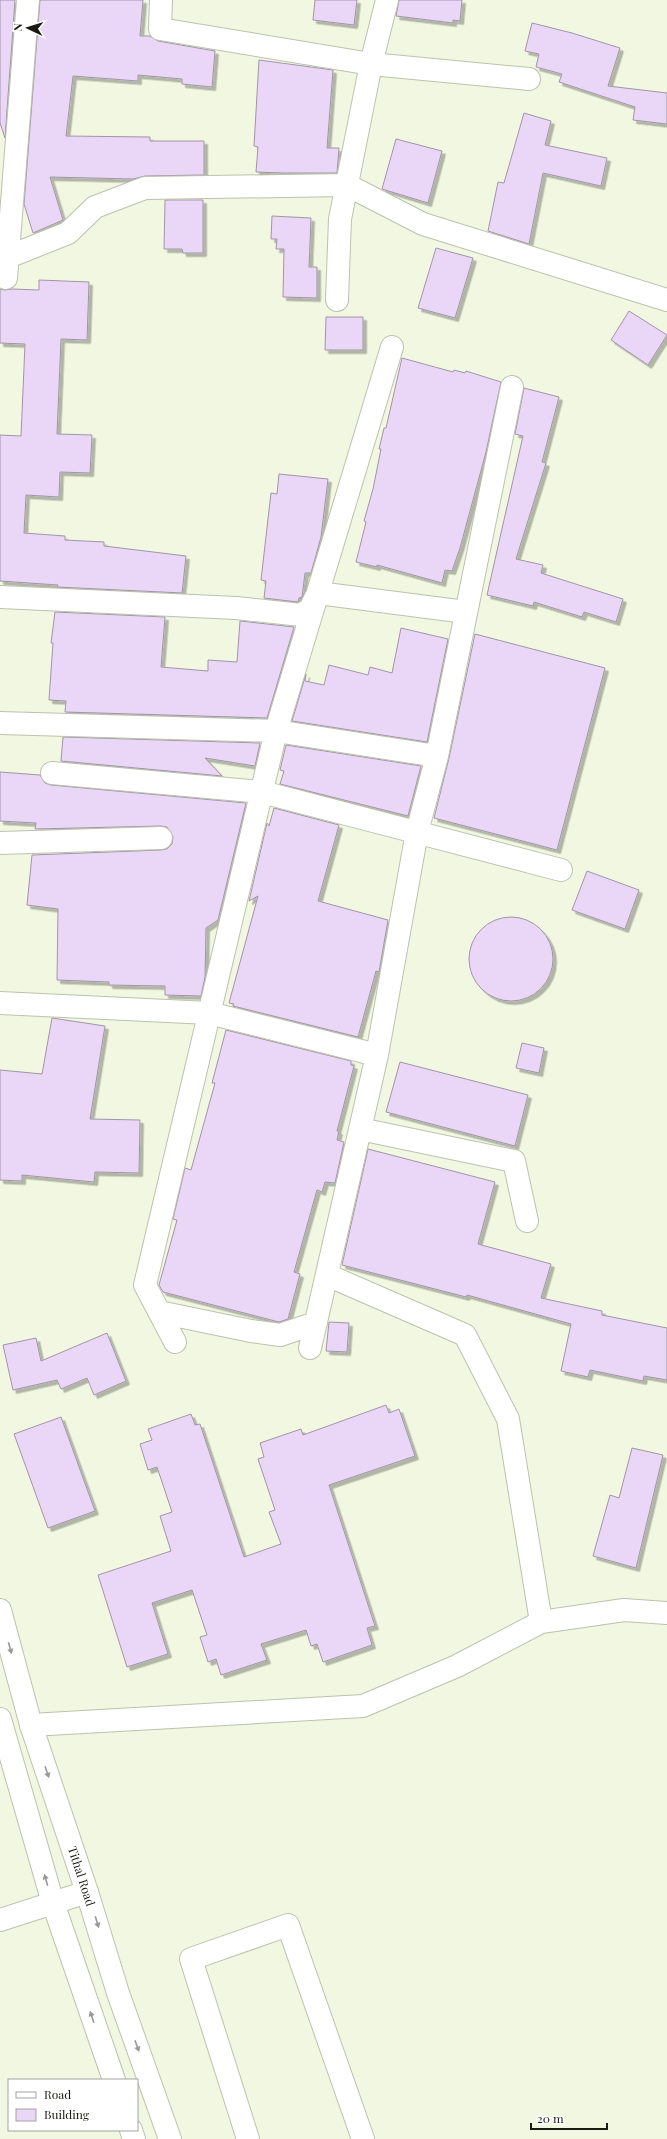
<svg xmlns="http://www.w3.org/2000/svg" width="667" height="2139" font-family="'Playfair Display',serif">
<defs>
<filter id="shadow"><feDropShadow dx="3.5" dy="3.5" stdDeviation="0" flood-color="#0004"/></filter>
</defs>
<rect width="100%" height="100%" fill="#f1f7e1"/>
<!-- building -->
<path fill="#ead7f7" stroke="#a095a7" filter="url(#shadow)" d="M 0,0 L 15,0 L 5,138 L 0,123 Z
M 40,0 L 143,0 L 140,36 L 150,36 L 158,41 L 215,51 L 212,87 L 182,84 L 182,79 L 138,75 L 138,81 L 73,76 L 66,136 L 150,137 L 150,141 L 204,141 L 204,175 L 145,176 L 133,179 L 50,177 L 63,220 L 33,233 L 24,204 Z
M 315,0 L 357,0 L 354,25 L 313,20 Z
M 399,0 L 462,0 L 460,21 L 453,20 L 453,23 L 396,16 Z
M 532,23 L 572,33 L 620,48 L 608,86 L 667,93 L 667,124 L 633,120 L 635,107 L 559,82 L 562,74 L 536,67 L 539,54 L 525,51 Z
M 259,60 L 333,70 L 327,148 L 339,148 L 337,173 L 283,173 L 256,172 L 258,147 L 254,146 Z
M 524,113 L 551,121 L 545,145 L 607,158 L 601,186 L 543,173 L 529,244 L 488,231 L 498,182 L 504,183 Z
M 396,139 L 442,151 L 428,203 L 382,189 Z
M 165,200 L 203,200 L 203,253 L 183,253 L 182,249 L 164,249 Z
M 272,216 L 311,218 L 309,267 L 317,267 L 317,298 L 283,297 L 284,249 L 276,249 L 277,239 L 271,239 Z
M 436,248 L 473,258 L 455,318 L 418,308 Z
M 39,280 L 89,282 L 87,340 L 61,339 L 57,434 L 92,435 L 90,473 L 60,472 L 59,497 L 26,495 L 24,533 L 65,536 L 65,540 L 104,542 L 104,546 L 186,556 L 182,593 L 57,587 L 58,585 L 0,581 L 0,435 L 21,436 L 25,344 L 0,343 L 0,289 L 5,290 L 12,289 L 39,290 Z
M 629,311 L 667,335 L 648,365 L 611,340 Z
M 326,317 L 363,317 L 363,350 L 325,350 Z
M 402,358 L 453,372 L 454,370 L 465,373 L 466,371 L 501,382 L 486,452 L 460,548 L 452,571 L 445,570 L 442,583 L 377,565 L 377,567 L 356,562 L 366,522 L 364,521 L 373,489 L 381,449 L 379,449 L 384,428 L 386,428 Z
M 524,388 L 559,397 L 542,462 L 546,463 L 516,559 L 543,565 L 541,573 L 623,599 L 616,622 L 584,612 L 582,617 L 534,602 L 533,606 L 487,595 L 523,436 L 515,434 Z
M 279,474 L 328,479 L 321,537 L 311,573 L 305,573 L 302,597 L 299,598 L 298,602 L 264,598 L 266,581 L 261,580 L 271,493 L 277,494 Z
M 55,612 L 165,617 L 161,667 L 208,671 L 208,660 L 237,662 L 240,621 L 294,627 L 267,718 L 65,712 L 66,701 L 49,700 L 53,643 L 51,643 Z
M 401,628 L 448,639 L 427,742 L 292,721 L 306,674 L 305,681 L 324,685 L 329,665 L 368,675 L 370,667 L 392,673 Z
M 475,634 L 605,668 L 557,850 L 434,818 L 449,758 Z
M 63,737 L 260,743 L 255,766 L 205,758 L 222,776 L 61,761 Z
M 286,745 L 421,766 L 408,816 L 280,784 L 284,771 L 280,770 Z
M 0,772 L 40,775 L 45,783 L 51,785 L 246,803 L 218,920 L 206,928 L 205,977 L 201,996 L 165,995 L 165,986 L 109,985 L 109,982 L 57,980 L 58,909 L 27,905 L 32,855 L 161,850 L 167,849 L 172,844 L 173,837 L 167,827 L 161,826 L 35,829 L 36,823 L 0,821 Z
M 274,808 L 339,825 L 318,901 L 388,920 L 379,972 L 376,971 L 358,1037 L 233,1006 L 234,1004 L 229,1003 L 258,896 L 249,901 L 267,823 L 269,826 Z
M 587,871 L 639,890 L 625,929 L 572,910 Z
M469 959a42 42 0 1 1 84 0a42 42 0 1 1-84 0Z
M 52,1018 L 105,1026 L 90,1119 L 140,1120 L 139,1173 L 95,1172 L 94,1182 L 22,1175 L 22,1181 L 0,1180 L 0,1070 L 42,1074 Z
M 226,1030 L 351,1061 L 351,1065 L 354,1066 L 337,1131 L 339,1131 L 337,1140 L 344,1142 L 335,1183 L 325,1182 L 322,1192 L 317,1190 L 294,1272 L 300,1274 L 288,1319 L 279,1322 L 163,1292 L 159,1285 L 177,1220 L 173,1219 L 185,1168 L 191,1170 L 215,1083 L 212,1083 Z
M 522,1043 L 544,1048 L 539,1073 L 516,1068 Z
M 400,1062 L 528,1095 L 515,1146 L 386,1112 Z
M 368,1149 L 495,1182 L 478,1244 L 551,1264 L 541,1298 L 602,1311 L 602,1315 L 667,1328 L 667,1380 L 644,1376 L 643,1381 L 590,1370 L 588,1377 L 561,1371 L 571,1324 L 467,1295 L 466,1297 L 342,1265 Z
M 329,1322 L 349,1323 L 347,1352 L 326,1351 Z
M 107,1333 L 126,1381 L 94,1395 L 87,1378 L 61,1389 L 57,1380 L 13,1390 L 3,1345 L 36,1338 L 41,1361 Z
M 386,1405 L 389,1413 L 399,1409 L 415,1456 L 329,1485 L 375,1626 L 367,1628 L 372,1645 L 323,1662 L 317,1644 L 311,1646 L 306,1630 L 261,1644 L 267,1660 L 221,1675 L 216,1659 L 208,1662 L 200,1637 L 207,1635 L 192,1590 L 152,1603 L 168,1654 L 127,1667 L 98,1575 L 171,1551 L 160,1516 L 172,1512 L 157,1467 L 148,1470 L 140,1444 L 152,1440 L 148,1429 L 191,1414 L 195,1425 L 200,1424 L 244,1557 L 281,1544 L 269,1512 L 275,1510 L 258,1459 L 264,1457 L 260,1443 L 301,1429 L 303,1435 Z
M 61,1417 L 95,1511 L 48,1528 L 14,1434 Z
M 632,1448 L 663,1455 L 636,1568 L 593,1556 L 610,1495 L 619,1498 Z"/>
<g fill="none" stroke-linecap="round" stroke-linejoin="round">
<defs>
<path id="minor" d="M 161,0 L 160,29 L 371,64 L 529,79
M 0,257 L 8,257 L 68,233 L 95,207 L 145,188 L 347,185 L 423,224 L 667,300
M 6,278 L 28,0
M 337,300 L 340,219 L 371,64 L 387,0
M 0,597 L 236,608 L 301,615 L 310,609 L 318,593 L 466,612
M 0,723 L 276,731 L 437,756
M 52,773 L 262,792 L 561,870
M 0,843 L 161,838
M 0,1003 L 209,1013 L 377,1055
M 360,1129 L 514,1161 L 527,1221
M 159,1312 L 251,1331 L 280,1335 L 316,1323
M 175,1342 L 145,1285 L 276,731 L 392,347
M 310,1348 L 377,1055 L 417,832 L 437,756 L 512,387
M 541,1622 L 624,1610 L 667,1613
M 31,1725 L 363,1706 L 457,1666 L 541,1622 L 508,1419 L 465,1335 L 327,1275
M 0,1920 L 87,1892
M 248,2139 L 191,1959 L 288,1925 L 363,2139"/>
<path id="primary" d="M 0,1610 L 31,1725 L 87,1892 L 118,1993 L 170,2139
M 0,1719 L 53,1903 L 114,2080
M 131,2130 L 134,2139"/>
</defs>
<!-- minor casing -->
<use href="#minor" stroke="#bcc2ad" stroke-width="24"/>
<!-- primary casing -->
<use href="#primary" stroke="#bcc2ad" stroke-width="24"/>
<!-- minor -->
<use href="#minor" stroke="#fff" stroke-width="22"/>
<!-- primary -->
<use href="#primary" stroke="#fff" stroke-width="22"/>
</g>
<!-- one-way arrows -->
<defs><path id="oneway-solid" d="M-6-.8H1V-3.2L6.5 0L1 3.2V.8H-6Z"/></defs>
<g fill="#989895">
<use href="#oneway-solid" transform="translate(10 1648) rotate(75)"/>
<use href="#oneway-solid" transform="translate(47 1772) rotate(71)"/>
<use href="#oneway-solid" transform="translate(46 1880) rotate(-106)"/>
<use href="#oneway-solid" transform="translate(97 1922) rotate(73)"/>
<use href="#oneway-solid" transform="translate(92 2017) rotate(-109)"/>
<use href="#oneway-solid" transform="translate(137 2046) rotate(70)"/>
</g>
<g text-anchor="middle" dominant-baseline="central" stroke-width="3" stroke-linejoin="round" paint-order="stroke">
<!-- street labels -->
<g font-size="12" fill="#191b13" stroke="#fff">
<text transform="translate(82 1876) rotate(72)">Tithal Road</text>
</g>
</g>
<!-- legend -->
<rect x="8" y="2079" width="130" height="52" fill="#ffffff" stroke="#a3a4a1"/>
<rect x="16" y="2092" width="20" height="6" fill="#ffffff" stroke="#a3a4a1"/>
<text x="44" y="2099" font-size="12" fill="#191b13">Road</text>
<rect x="16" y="2109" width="20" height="12" fill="#ead7f7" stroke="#a3a4a1"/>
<text x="44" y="2119" font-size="12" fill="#191b13">Building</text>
<!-- north arrow -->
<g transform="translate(28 28) rotate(274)" stroke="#ffffff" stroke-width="3" paint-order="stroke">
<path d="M0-3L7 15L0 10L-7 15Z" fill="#191b13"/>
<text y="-6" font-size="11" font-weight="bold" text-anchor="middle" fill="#191b13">N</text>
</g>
<!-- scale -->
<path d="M531 2123v6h76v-6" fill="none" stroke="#191b13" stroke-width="2"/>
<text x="537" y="2123" font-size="12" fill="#191b13" stroke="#ffffff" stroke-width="3" paint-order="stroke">20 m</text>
</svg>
